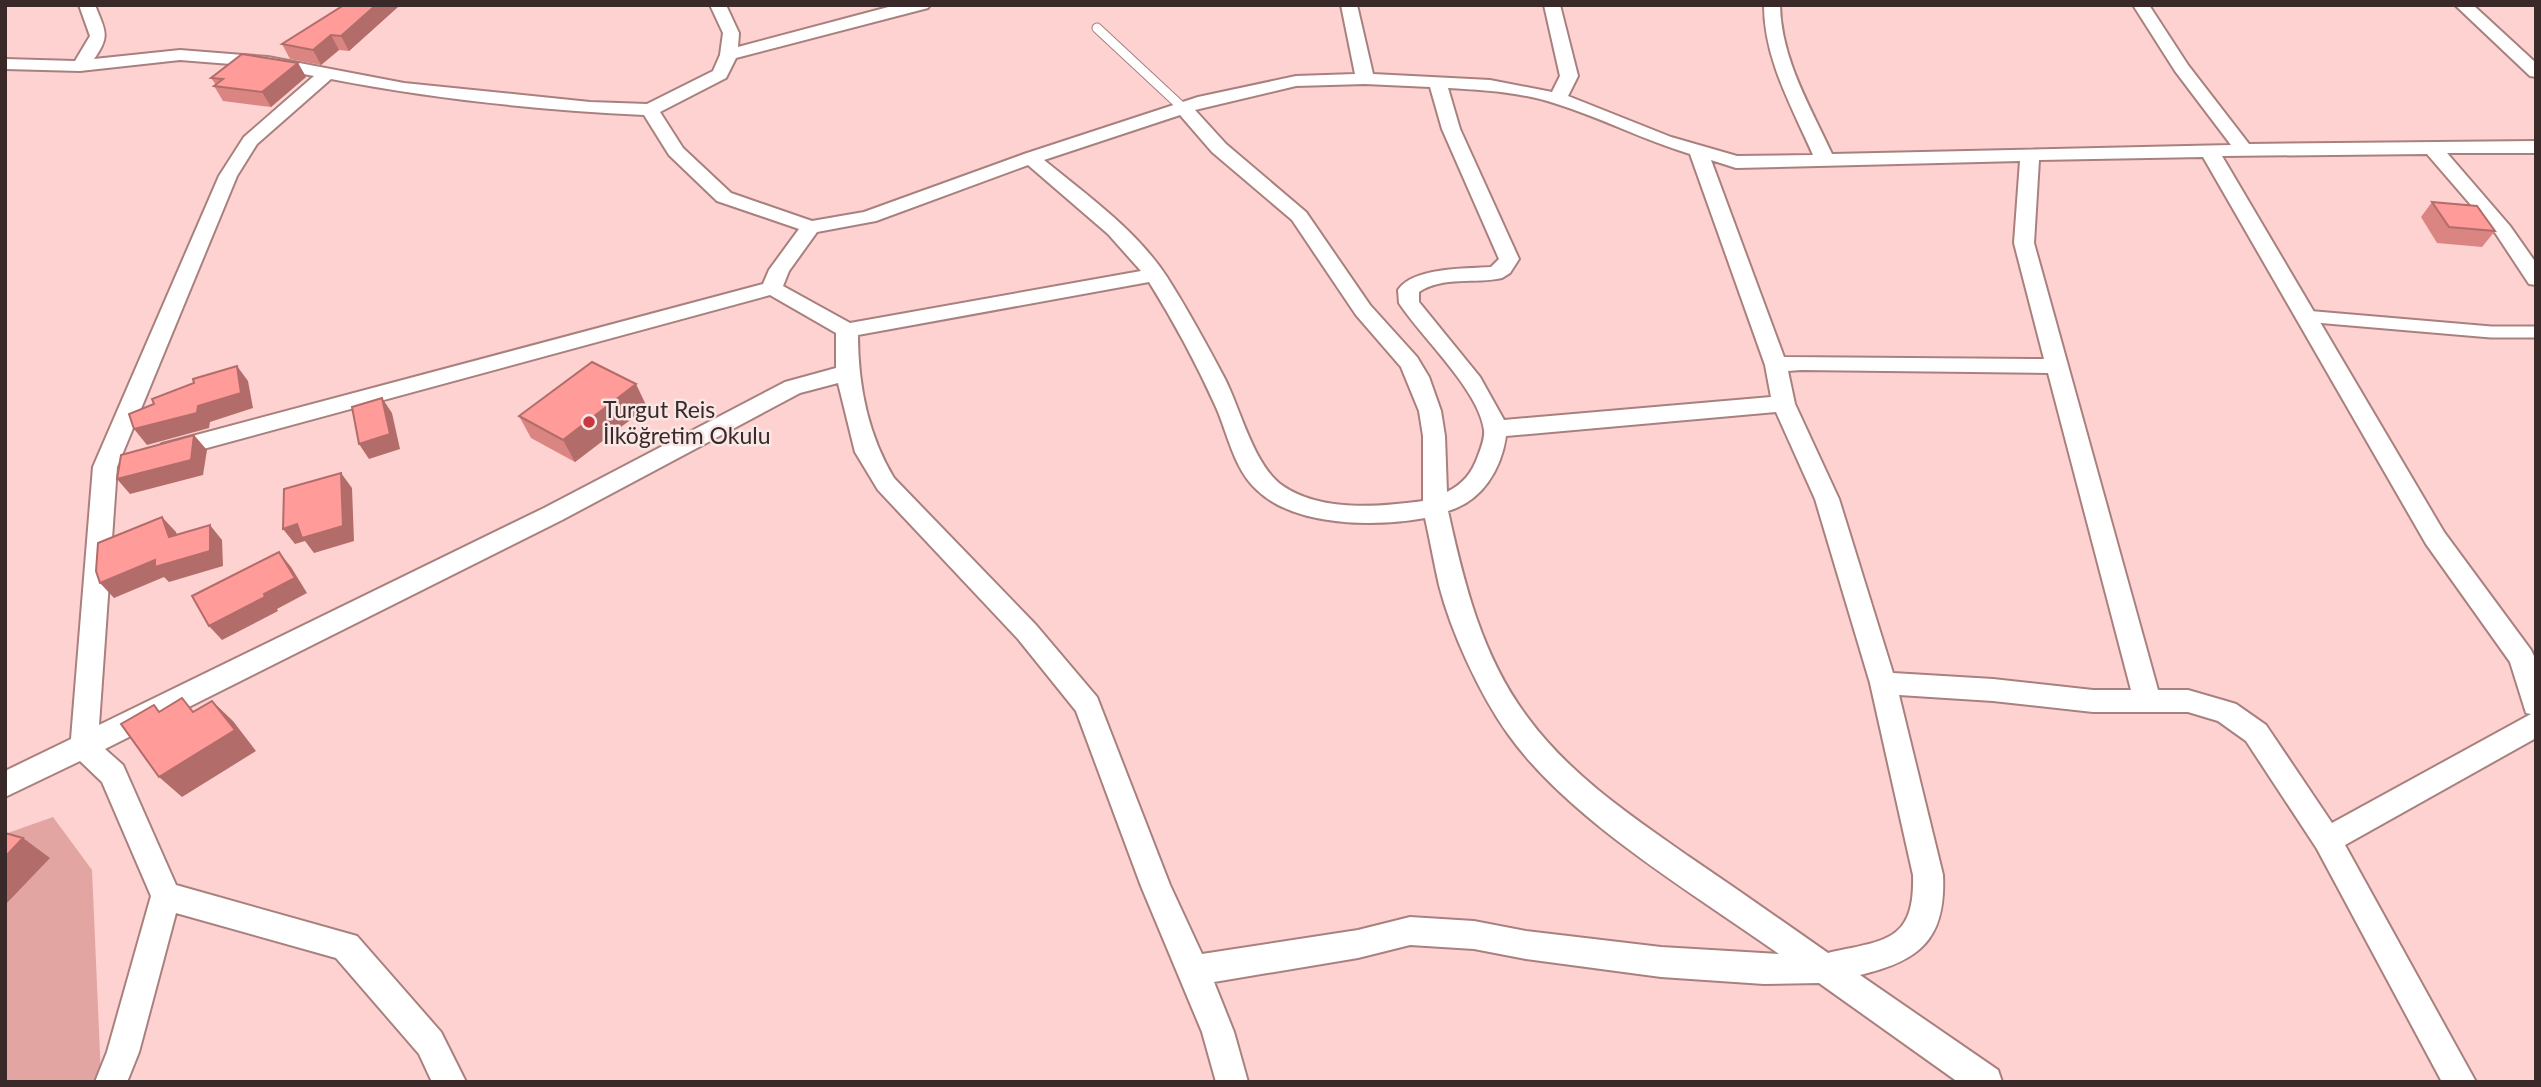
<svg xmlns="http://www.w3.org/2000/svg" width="2541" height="1087" font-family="Lato,sans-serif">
<rect width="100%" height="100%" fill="#fed2d0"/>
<!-- green -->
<path fill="#e2a5a2" d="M 53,817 L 92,870 L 101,1077 L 98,1082 L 5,1082 L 5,834 Z"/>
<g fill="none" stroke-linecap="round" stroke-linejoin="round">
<defs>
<path id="service-far1" d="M 1097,28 L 1183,108"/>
<path id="service" d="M 2304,316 L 2491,332 L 2536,332"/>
<path id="minor" d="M 79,5 L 95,5 C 105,31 111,35 94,59 L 180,50 L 268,57 L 404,83 L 590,102 L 647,104 L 713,71 L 720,55 L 723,33 L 710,5 L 726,5 L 739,33 L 738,47 L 896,5 L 930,5 L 928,8 L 736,58 L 726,78 L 660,112 L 683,148 L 731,193 L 812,221 L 864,212 L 1024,154 L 1198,97 L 1296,76 L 1355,74 L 1341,5 L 1357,5 L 1373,74 L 1490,80 L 1552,92 L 1560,76 L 1544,5 L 1560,5 L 1578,76 L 1568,96 L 1671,137 L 1737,156 L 1813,155 C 1792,107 1764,59 1764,5 L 1780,5 C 1781,59 1810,106 1832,154 L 2231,145 L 2175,71 L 2133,5 L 2149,5 L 2188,65 L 2249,144 L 2536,141 L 2536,153 L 2447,153 L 2510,226 L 2536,263 L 2536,285 L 2529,284 L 2496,234 L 2427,154 L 2222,156 L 2444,532 L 2531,650 L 2536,660 L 2536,738 L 2345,845 L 2476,1082 L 2442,1082 L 2317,849 L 2246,741 L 2218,721 L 2188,712 L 2093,712 L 1993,701 L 1899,695 L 1943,875 C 1946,939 1920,961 1860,975 L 1998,1070 L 2002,1082 L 1958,1082 L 1819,983 L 1764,984 L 1661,977 L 1526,959 L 1474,949 L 1410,945 L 1358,958 L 1214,982 L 1234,1032 L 1248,1082 L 1216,1082 L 1202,1032 L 1141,886 L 1076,711 L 1018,639 L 878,490 L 855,452 L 838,383 L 800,393 L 562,520 L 105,749 L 123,765 L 176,885 L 357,936 L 441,1032 L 466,1082 L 432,1082 L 419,1054 L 336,958 L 176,913 L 139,1052 L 127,1082 L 95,1082 L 107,1052 L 151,896 L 102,782 L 80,761 L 5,797 L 5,771 L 71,739 L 93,467 L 219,176 L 244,137 L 314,76 L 268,67 L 180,60 L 80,71 L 5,69 L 5,59 L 75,61 L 90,36 ZM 331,79 C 434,99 539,110 644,115 L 669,155 L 717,201 L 799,229 L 769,270 L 763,284 L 170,442 L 162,444 L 158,450 L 162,456 L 170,458 L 770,295 L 836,333 L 836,368 L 785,382 L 544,508 L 99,725 L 117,467 L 237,176 L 257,144 ZM 1365,84 L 1430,87 L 1442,129 L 1499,259 L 1491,267 C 1465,269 1413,267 1398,290 L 1399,303 C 1421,337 1479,390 1484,430 C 1485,438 1481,448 1478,456 C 1472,473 1463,484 1447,492 L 1445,436 L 1441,411 L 1429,377 L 1417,357 L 1370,305 L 1306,212 L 1226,144 L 1195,110 L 1296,86 ZM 1448,88 C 1483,90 1520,92 1554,103 C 1600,117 1643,140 1690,154 L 1765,365 L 1771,397 L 1504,420 L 1480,377 L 1419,302 L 1419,292 C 1442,276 1476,284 1502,278 L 1510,273 L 1519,259 L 1460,129 ZM 1180,115 L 1212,152 L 1292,220 L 1356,315 L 1401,367 L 1419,411 L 1423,436 L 1423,501 C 1379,507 1321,512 1283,486 C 1254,466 1241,411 1225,379 C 1207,345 1188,310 1167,277 C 1136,230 1088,196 1044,160 ZM 2203,157 L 2426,544 L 2510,662 L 2526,713 L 2531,714 L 2332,823 L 2266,725 L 2236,704 L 2226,701 L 2188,690 L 2158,690 L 2034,243 L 2039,160 ZM 1711,160 L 1736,168 L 2020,161 L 2014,243 L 2044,359 L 1784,357 ZM 1028,165 L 1108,234 L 1141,271 L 850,323 L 783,286 L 789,271 L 817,232 L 876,221 ZM 1149,282 C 1174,322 1196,363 1215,405 C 1228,433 1233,468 1257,490 C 1295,527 1376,527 1425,518 C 1430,540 1434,563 1439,585 C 1451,632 1480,695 1508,734 C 1569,820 1693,893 1779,954 L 1661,947 L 1526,931 L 1474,921 L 1410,917 L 1358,930 L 1202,954 L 1170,885 L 1097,697 L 1036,625 L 894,478 C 868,435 858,385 858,335 ZM 1801,370 L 2048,373 L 2131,690 L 2093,690 L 1993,679 L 1893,673 L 1839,499 L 1795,404 L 1788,371 ZM 1776,412 L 1815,499 L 1870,683 L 1913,875 C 1915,943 1884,940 1828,953 C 1781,920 1735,888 1688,856 C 1631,816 1570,775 1528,718 C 1482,657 1464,584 1448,511 C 1482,501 1501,470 1506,436 Z
M 2455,5 L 2473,5 L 2536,63 L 2536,77 L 2530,76 Z"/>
</defs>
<!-- service-far1 casing -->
<use href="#service-far1" stroke="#a8817e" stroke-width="11"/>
<!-- service casing -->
<use href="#service" stroke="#a8817e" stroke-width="15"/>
<!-- minor casing -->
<use href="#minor" stroke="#a8817e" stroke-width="4"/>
<!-- service-far1 -->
<use href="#service-far1" stroke="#fff" stroke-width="9"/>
<!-- service -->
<use href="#service" stroke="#fff" stroke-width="11"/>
<!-- minor -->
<use href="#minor" fill="#fff" fill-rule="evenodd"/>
</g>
<!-- wall -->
<path fill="#db8583" d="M 344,5 L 399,6 L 349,51 L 339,50 L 321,65 L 290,59 L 282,44 Z
M 298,63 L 306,77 L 271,107 L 223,101 L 214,86 L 216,85 L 211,78 Z
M 2432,202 L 2495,231 L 2482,247 L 2437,243 L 2421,217 Z
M 647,407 L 575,462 L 531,438 L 519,416 Z"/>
<!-- shaded-wall -->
<path fill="#b26c6a" d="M 376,5 L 399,6 L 349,51 L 341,36 Z
M 331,35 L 339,50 L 321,65 L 313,50 Z
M 298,63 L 306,77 L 271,107 L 262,92 Z
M 237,366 L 248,381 L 253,408 L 210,422 L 209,428 L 147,445 L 134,429 L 198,406 Z
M 636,384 L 647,407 L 575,462 L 563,440 Z
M 382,398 L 392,413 L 400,449 L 369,459 L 359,444 Z
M 194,435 L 207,450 L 203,475 L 130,494 L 117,479 Z
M 341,473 L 352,488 L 354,541 L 314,553 L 305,541 L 295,544 L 283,529 L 297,524 Z
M 162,517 L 176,532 L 182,552 L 169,537 Z
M 210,525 L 222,540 L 223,566 L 169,582 L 164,577 L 114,598 L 100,583 L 155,560 Z
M 279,552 L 291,567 L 307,593 L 277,609 L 278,611 L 222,640 L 209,626 L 264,594 Z
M 212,701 L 233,721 L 256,751 L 182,797 L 159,777 Z
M 23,838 L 50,858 L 5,905 L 5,857 Z"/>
<!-- building -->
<path fill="#ff9b98" stroke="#b26c6a" stroke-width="2" d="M 344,5 L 376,5 L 341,36 L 331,35 L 313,50 L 282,44 Z
M 242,54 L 298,63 L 262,92 L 214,86 L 223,79 L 211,78 Z
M 2432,202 L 2477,206 L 2495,231 L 2449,227 Z
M 592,362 L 636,384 L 563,440 L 519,416 Z
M 237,366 L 241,393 L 198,406 L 197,413 L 134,429 L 129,414 L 154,404 L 152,399 L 194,383 L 193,379 Z
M 382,398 L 390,434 L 359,444 L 352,407 Z
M 194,435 L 191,460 L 117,479 L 121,455 Z
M 341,473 L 343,526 L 302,538 L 297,524 L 283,529 L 284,489 Z
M 162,517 L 169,537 L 210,525 L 210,551 L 155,567 L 155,560 L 100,583 L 96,571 L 98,543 Z
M 279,552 L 295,578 L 264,594 L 265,597 L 209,626 L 192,596 Z
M 182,698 L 193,712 L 212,701 L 235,730 L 159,777 L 121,724 L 154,705 L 159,712 Z
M 5,833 L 23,838 L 5,857 Z"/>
<!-- markers -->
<circle fill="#c83840" stroke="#f9e7e6" stroke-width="2.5" cx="589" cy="422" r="7"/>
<g text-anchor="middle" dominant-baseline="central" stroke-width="5" stroke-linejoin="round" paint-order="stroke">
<!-- poi labels -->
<g font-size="23" fill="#3a2929" stroke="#f9e7e6" text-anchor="start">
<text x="603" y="409">Turgut Reis<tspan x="603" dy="26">İlköğretim Okulu</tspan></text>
</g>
</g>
<!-- border -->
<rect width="2541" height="1087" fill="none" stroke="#3a2929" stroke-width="14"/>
</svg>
